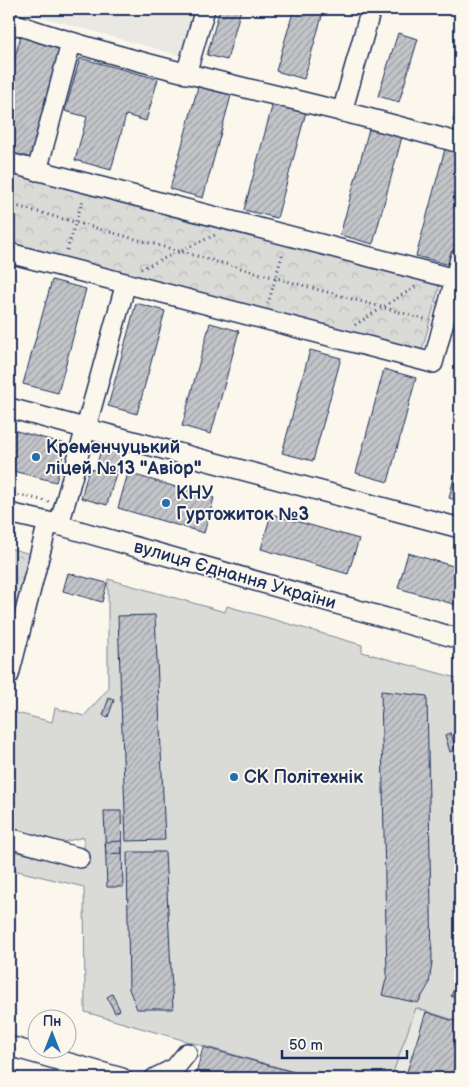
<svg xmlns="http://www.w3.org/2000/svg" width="469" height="1087" font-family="'Balsamiq Sans',sans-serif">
<defs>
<pattern id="forest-crowns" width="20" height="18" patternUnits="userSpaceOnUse" patternTransform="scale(1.25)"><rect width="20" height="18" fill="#dadad7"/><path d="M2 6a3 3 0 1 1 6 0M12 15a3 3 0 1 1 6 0" fill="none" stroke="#babbbb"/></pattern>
<pattern id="building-hatch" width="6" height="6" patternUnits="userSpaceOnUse" patternTransform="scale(1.25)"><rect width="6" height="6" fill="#c3c5c9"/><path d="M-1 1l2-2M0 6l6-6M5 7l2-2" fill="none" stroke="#9ea0a6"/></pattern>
</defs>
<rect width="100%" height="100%" fill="#fbf7ec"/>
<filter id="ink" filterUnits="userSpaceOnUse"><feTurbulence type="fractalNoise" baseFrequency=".02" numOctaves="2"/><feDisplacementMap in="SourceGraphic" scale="10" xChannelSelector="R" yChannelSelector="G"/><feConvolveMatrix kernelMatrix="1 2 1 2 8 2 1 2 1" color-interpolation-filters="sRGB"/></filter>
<g filter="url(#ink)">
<!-- built -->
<path fill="#eae8e2" d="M 13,9 L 199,9 L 185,57 Z
M 416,1008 L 460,1022 L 460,1078 L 391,1078 Z"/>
<!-- grass -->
<path fill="#dadad7" stroke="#7a849a" d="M 108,579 L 225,612 L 227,606 L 362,645 L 362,652 L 460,679 L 460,1022 L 416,1008 L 391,1078 L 315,1078 L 85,1012 L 84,887 L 9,869 L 9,850 L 84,868 L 84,837 L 51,845 L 9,833 L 9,711 L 52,722 L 55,708 L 84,716 L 108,689 Z"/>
<!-- forest -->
<path fill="url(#forest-crowns)" stroke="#7a849a" d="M 9,173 L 440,284 L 421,354 L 9,246 Z
M 9,548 L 34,555 L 9,642 Z"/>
<!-- building -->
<path fill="url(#building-hatch)" stroke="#1b2f5e" d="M 220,9 L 241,9 L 227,60 L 207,55 Z
M 294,9 L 324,9 L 304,79 L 276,71 Z
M 398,33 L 418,39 L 399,102 L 378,96 Z
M 21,35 L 61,46 L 30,158 L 9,152 L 9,79 Z
M 80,58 L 158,79 L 146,121 L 126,115 L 111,170 L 75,160 L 87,117 L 65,111 Z
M 199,83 L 232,92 L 203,198 L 170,189 Z
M 460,96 L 460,123 L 453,121 Z
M 273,103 L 306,112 L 277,218 L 244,210 Z
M 369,129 L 402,137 L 373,244 L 340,235 Z
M 445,149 L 460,153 L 460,226 L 450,265 L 416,256 Z
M 52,280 L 86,289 L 58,393 L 23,384 Z
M 136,303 L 165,311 L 137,414 L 108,406 Z
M 210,323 L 239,331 L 211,434 L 182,426 Z
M 310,350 L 341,358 L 313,461 L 282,453 Z
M 384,369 L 416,378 L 388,482 L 356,473 Z
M 9,429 L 66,444 L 56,482 L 9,470 Z
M 104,440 L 124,445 L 107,505 L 81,498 L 89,469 L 95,470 Z
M 460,454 L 460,501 L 449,498 Z
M 128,473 L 214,498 L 204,533 L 118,508 Z
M 271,514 L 359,539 L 348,574 L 261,549 Z
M 408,553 L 460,568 L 460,606 L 398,588 Z
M 68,573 L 107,583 L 102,602 L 63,591 Z
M 155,615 L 165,840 L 126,841 L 118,616 Z
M 381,691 L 427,696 L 432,962 L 429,984 L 418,1003 L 382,995 L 387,976 Z
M 109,698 L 114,700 L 108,717 L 103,715 Z
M 451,733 L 456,750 L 450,752 L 445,735 Z
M 104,811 L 121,811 L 123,887 L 107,887 Z
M 122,841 L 122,853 L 106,854 L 105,842 Z
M 127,852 L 165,852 L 173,1009 L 137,1009 L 129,989 Z
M 458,980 L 460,981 L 460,990 L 457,999 L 451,996 Z
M 112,994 L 120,1010 L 115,1013 L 107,997 Z
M 426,1012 L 460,1023 L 460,1047 L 451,1078 L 405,1078 Z
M 203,1047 L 315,1078 L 195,1078 Z"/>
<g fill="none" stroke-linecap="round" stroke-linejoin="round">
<defs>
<path id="minor" d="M 9,28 L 15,24 C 121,60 231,84 340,111 C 380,121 420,132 460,143
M 186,74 L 205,9
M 342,112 L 371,9
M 9,163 L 455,279 L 433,363 L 9,253
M 37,171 L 71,43
M 460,258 L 455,279 L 460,281
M 9,408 L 460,528
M 9,513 L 48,522 L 460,639
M 59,525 L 126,283
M 9,675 L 48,522
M 9,838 L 80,858
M 9,1046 L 122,1078
M 155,1078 L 175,1068 L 187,1053"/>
</defs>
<!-- minor casing -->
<use href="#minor" stroke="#1b2f5e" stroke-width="22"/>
<!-- path -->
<path stroke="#1b2f5e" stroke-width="3" stroke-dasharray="1 4" stroke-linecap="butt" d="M 9,204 L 428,320
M 67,250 L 83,199
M 141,269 L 215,235
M 268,304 L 283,252
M 355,325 L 415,287
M 9,492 L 49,502"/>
<!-- minor -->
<use href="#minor" stroke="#fbf7ec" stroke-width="19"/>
</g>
</g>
<!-- markers -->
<g fill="#1f6fb2" stroke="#fbf7ec" stroke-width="2">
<circle cx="36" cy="457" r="5"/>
<circle cx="166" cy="503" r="5"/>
<circle cx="234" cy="777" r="5"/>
</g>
<g text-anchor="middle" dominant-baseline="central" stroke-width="4" stroke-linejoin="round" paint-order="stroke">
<!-- poi labels -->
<g font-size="18" font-weight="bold" fill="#1b2f5e" stroke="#fbf7ec" text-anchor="start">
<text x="46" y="447">Кременчуцький<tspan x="46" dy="21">ліцей №13 "Авіор"</tspan></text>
<text x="176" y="493">КНУ<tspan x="176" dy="21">Гуртожиток №3</tspan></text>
<text x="244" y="777">СК Політехнік</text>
</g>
<!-- street labels -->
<g font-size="18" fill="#1b2f5e" stroke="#fbf7ec">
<text transform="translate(235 575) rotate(16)">вулиця Єднання України</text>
</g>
</g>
<!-- margin -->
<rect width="469" height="1087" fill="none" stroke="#fbf7ec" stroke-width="30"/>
<rect x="15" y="15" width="439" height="1057" fill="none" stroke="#1b2f5e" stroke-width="2" filter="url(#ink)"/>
<!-- north arrow -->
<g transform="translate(52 1034)"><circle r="24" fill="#fbf7ec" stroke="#a1a7b3"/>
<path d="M0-4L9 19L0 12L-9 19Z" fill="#1f6fb2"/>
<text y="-8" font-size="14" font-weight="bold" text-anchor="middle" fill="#1b2f5e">Пн</text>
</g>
<!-- scale -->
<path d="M282 1050v8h125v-8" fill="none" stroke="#1b2f5e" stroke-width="2.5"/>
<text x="289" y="1050" font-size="15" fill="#1b2f5e" stroke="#fbf7ec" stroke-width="4" paint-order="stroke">50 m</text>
</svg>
